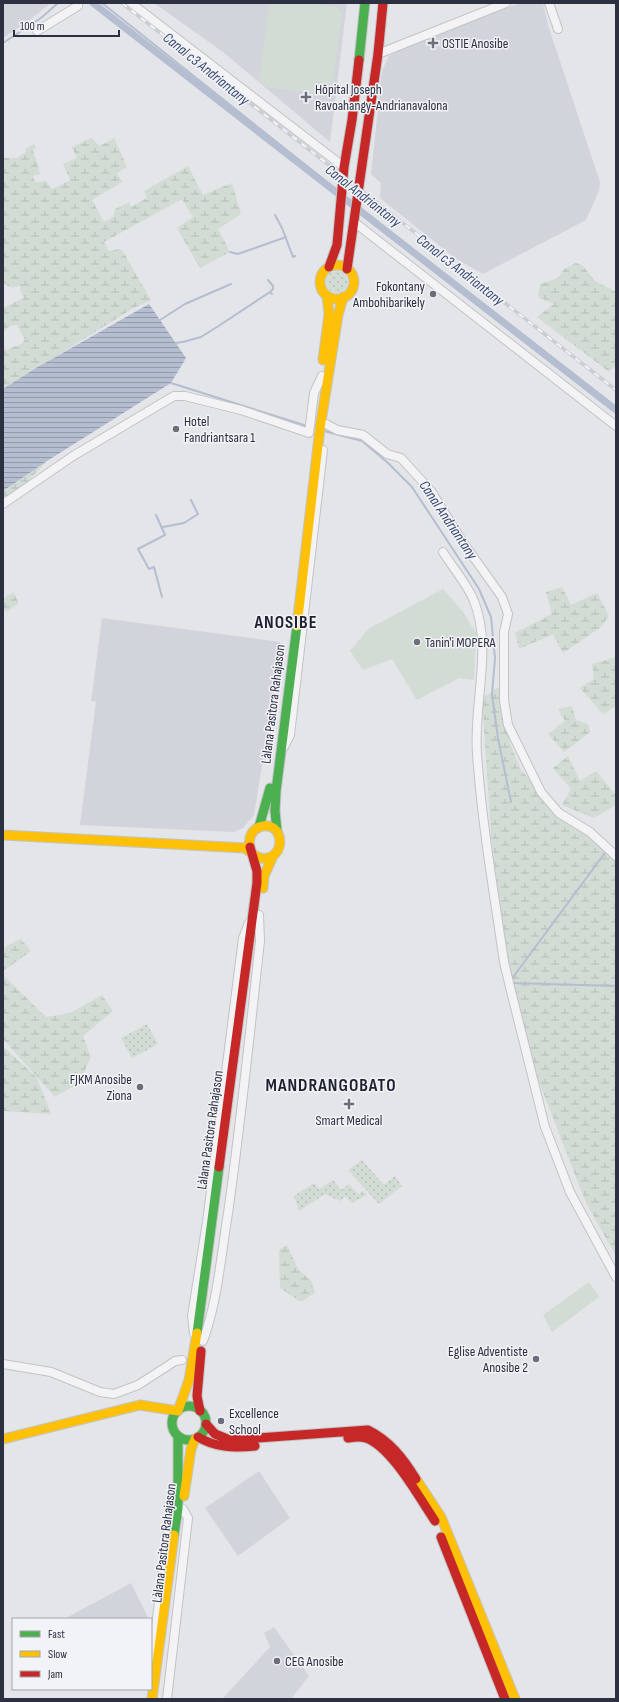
<svg xmlns="http://www.w3.org/2000/svg" width="619" height="1702" font-family="'Sofia Sans Condensed',sans-serif">
<defs>
<pattern id="wetland-marsh" width="20" height="14" patternUnits="userSpaceOnUse"><rect width="20" height="14" fill="#d2dbd4"/><path d="M1 5h8M5 5V1M11 12h8M15 12V8" fill="none" stroke="#b4bcb7"/></pattern>
<pattern id="park-dots" width="8" height="8" patternUnits="userSpaceOnUse"><rect width="8" height="8" fill="#d2dbd4"/><path d="M2 2h.1M6 6h.1" fill="none" stroke="#b4bcb7" stroke-width="1.8" stroke-linecap="round"/></pattern>
<pattern id="water-rules" width="6" height="5" patternUnits="userSpaceOnUse"><rect width="6" height="5" fill="#b5bdd0"/><path d="M0 2.5h6" fill="none" stroke="#939aaa"/></pattern>
</defs>
<rect width="100%" height="100%" fill="#e3e5e8"/>
<!-- built -->
<path fill="#d2d4db" d="M 3,3 L 51,3 L 27,22 L 3,38 Z
M 154,3 L 347,3 L 330,142 L 223,52 Z
M 520,3 L 543,3 L 548,25 L 600,182 L 599,191 L 586,220 L 483,274 L 455,258 L 380,198 L 381,183 L 371,174 L 382,71 L 389,56 L 395,53 L 397,50 Z
M 102,618 L 280,642 L 273,697 L 254,815 L 243,828 L 234,832 L 80,825 L 96,702 L 91,701 Z
M 259,1471 L 290,1518 L 238,1556 L 205,1508 Z
M 131,1583 L 149,1619 L 64,1619 Z
M 274,1627 L 309,1676 L 291,1699 L 222,1699 L 270,1647 L 264,1633 Z"/>
<!-- grass -->
<path fill="#d2dbd4" d="M 269,3 L 304,3 L 337,7 L 342,12 L 332,94 L 330,96 L 266,87 L 259,81 Z
M 443,589 L 463,612 L 476,633 L 474,680 L 459,678 L 417,700 L 392,659 L 363,670 L 350,651 L 368,629 Z
M 589,1282 L 599,1297 L 552,1332 L 543,1315 Z"/>
<!-- wetland -->
<path fill="url(#wetland-marsh)" d="M 91,138 L 100,146 L 114,138 L 127,167 L 117,173 L 122,182 L 92,200 L 104,222 L 113,217 L 115,209 L 129,202 L 131,207 L 147,198 L 144,191 L 188,166 L 203,195 L 232,183 L 241,214 L 218,229 L 230,252 L 200,268 L 177,228 L 193,217 L 182,199 L 104,242 L 109,251 L 119,249 L 122,250 L 151,300 L 132,309 L 3,389 L 3,342 L 6,350 L 21,344 L 25,340 L 17,325 L 10,326 L 3,332 L 3,308 L 24,298 L 21,293 L 20,286 C 13,288 7,288 3,281 L 3,158 L 17,158 L 26,152 L 25,149 L 34,144 L 36,147 L 33,150 L 38,165 L 40,174 L 33,176 L 35,182 L 46,181 L 52,189 L 70,180 L 63,164 L 77,158 L 72,147 Z
M 576,263 L 582,265 L 595,281 L 616,292 L 616,367 L 609,371 L 616,377 L 537,317 L 554,304 L 538,297 L 540,284 L 558,278 L 564,269 Z
M 47,461 L 21,488 L 3,499 L 3,491 Z
M 562,587 L 571,605 L 597,593 L 609,616 L 601,627 L 563,653 L 553,634 L 519,649 L 515,633 L 552,614 L 546,592 Z
M 13,592 L 19,603 L 6,612 L 3,609 L 3,599 Z
M 616,657 L 616,706 L 603,714 L 580,688 L 594,679 L 592,664 Z
M 503,684 L 503,708 L 510,743 L 521,770 L 563,817 L 616,855 L 616,1256 L 586,1203 L 533,1066 L 509,982 L 491,834 L 482,698 Z
M 572,706 L 576,720 L 588,724 L 590,732 L 564,752 L 548,734 L 565,721 L 558,709 Z
M 568,756 L 580,781 L 596,771 L 616,795 L 616,805 L 594,818 L 562,805 L 571,789 L 553,768 Z
M 21,939 L 31,951 L 3,971 L 3,948 Z
M 3,975 L 46,1017 L 70,1013 L 102,995 L 113,1011 L 83,1036 L 91,1057 L 79,1083 L 55,1097 L 3,1039 Z
M 3,1046 L 37,1078 L 51,1114 L 3,1111 Z
M 287,1245 L 298,1269 L 311,1281 L 315,1293 L 301,1302 L 280,1288 L 279,1250 Z"/>
<!-- park -->
<path fill="url(#park-dots)" d="M326 282a11 11 0 1 1 22 0a11 11 0 1 1-22 0Z
M 147,1024 L 158,1044 L 132,1058 L 121,1038 Z
M 362,1160 L 384,1185 L 395,1176 L 402,1186 L 379,1204 L 348,1170 Z
M 333,1180 L 341,1190 L 349,1184 L 358,1194 L 363,1191 L 367,1195 L 352,1203 L 345,1196 L 340,1201 L 325,1194 L 299,1211 L 294,1196 L 314,1183 L 319,1189 Z"/>
<!-- water -->
<path fill="url(#water-rules)" d="M 149,304 L 186,358 L 171,383 L 47,461 L 3,491 L 3,389 L 36,368 Z"/>
<g fill="none" stroke-linecap="round" stroke-linejoin="round">
<!-- stream -->
<path stroke="#b5bdd0" stroke-width="2" d="M 102,3 L 337,190
M 3,43 L 41,18 L 58,3
M 345,197 L 353,203
M 360,208 L 616,407
M 275,215 L 282,228 L 293,257 L 295,256
M 230,252 L 238,254 L 286,237
M 268,280 L 273,286 L 273,289 L 270,292 L 272,294
M 160,320 L 185,304 L 231,284
M 183,342 L 201,337 L 217,327 L 270,292
M 176,343 L 182,342
M 171,383 L 307,426
M 324,431 L 362,441 L 387,462 L 412,487 L 479,589 L 491,617 L 495,658 L 492,695 L 498,738 L 511,802
M 156,515 L 165,535 L 138,549 L 149,569 L 154,567 L 162,597
M 163,527 L 184,523 L 198,514 L 191,500
M 511,980 L 607,850
M 512,983 L 616,986"/>
<!-- canal -->
<path stroke="#b5bdd0" stroke-width="7" d="M 93,3 L 616,410"/>
<defs>
<path id="street" d="M 131,3 L 344,167
M 549,3 L 558,29
M 37,31 L 78,6
M 378,54 L 506,3
M 354,222 L 616,426
M 326,424 L 337,430 L 363,435 L 387,454 L 401,458 L 431,491 L 462,541 L 502,597 L 508,614 L 504,632 L 504,700 L 508,725 L 541,792 L 559,813 L 590,832 L 616,856
M 3,504 L 73,456 L 174,396 L 185,396 L 241,410 L 309,433 L 314,393 L 322,376
M 443,552 C 451,565 469,587 474,601 C 493,649 473,704 477,754 C 482,824 494,893 504,962 L 509,983 L 545,1127 L 570,1192 L 616,1277
M 284,747 L 290,735 L 323,450
M 194,1333 L 192,1316 L 207,1222 L 243,938 L 249,923
M 203,1341 C 218,1300 221,1255 228,1213 C 241,1122 250,1031 260,941 L 259,915
M 3,1364 L 51,1372 L 100,1392 L 114,1394 L 138,1385 L 166,1367 L 175,1361 L 182,1360
M 152,1657 L 170,1517 L 178,1509
M 167,1699 L 188,1518 L 183,1509"/>
<path id="fast" d="M 359,60 L 365,3
M 259,827 L 270,788
M 277,831 L 275,811 L 276,791 L 297,626
M 197,1333 L 219,1167
M172 1423a17 17 0 1 1 34 0a17 17 0 1 1-34 0Z
M 174,1535 L 178,1508 L 178,1436"/>
<path id="slow" d="M320 282a17 17 0 1 1 34 0a17 17 0 1 1-34 0Z
M 323,360 L 329,314 L 327,296
M 297,626 L 320,428 L 338,315 L 343,297
M 3,835 L 245,848 C 249,851 253,855 258,857 C 271,863 283,850 279,836 C 274,818 245,825 250,847
M 263,888 L 264,876 L 273,856
M 178,1411 L 189,1380 L 197,1333
M 3,1439 L 140,1405 L 178,1411
M 416,1479 L 441,1517 L 515,1699
M 184,1496 L 191,1449 L 195,1439
M 152,1699 L 174,1535"/>
<path id="jam" d="M 329,267 L 337,245 L 344,167 L 352,120 L 359,60
M 347,269 L 378,54 L 383,3
M 219,1167 L 257,883 L 257,871 L 250,847
M 200,1411 L 197,1396 L 201,1351
M 206,1424 L 215,1434 L 230,1440 L 368,1430 C 390,1441 403,1458 416,1479
M 198,1437 C 216,1448 235,1448 255,1446
M 348,1438 C 354,1437 361,1436 366,1438 C 392,1447 420,1499 435,1521
M 441,1537 L 505,1699"/>
</defs>
<!-- street casing -->
<use href="#street" stroke="#c2c3c6" stroke-width="10"/>
<!-- fast casing -->
<use href="#fast" stroke="#c2c3c6" stroke-width="11"/>
<!-- slow casing -->
<use href="#slow" stroke="#c2c3c6" stroke-width="11"/>
<!-- jam casing -->
<use href="#jam" stroke="#c2c3c6" stroke-width="11"/>
<!-- street -->
<use href="#street" stroke="#f3f3f5" stroke-width="8"/>
<!-- fast -->
<use href="#fast" stroke="#4caf50" stroke-width="9"/>
<!-- slow -->
<use href="#slow" stroke="#ffc107" stroke-width="9"/>
<!-- jam -->
<use href="#jam" stroke="#c62828" stroke-width="9"/>
<defs>
<path id="rail" d="M 122,3 L 616,390"/>
</defs>
<!-- rail casing -->
<use href="#rail" stroke="#cccdd0" stroke-width="3.5"/>
<!-- rail -->
<use href="#rail" stroke="#f2f3f7" stroke-width="2" stroke-dasharray="6" stroke-linecap="butt"/>
</g>
<!-- markers -->
<g fill="#6c6f7b" stroke="#f2f3f7" stroke-width="1.5">
<path d="M431 37h4v4h4v4h-4v4h-4v-4h-4v-4h4z"/>
<path d="M304 91h4v4h4v4h-4v4h-4v-4h-4v-4h4z"/>
<circle cx="433" cy="294" r="4"/>
<circle cx="176" cy="429" r="4"/>
<circle cx="417" cy="642" r="4"/>
<circle cx="140" cy="1087" r="4"/>
<path d="M347 1098h4v4h4v4h-4v4h-4v-4h-4v-4h4z"/>
<circle cx="536" cy="1359" r="4"/>
<circle cx="221" cy="1421" r="4"/>
<circle cx="277" cy="1661" r="4"/>
</g>
<g text-anchor="middle" dominant-baseline="central" stroke-width="3" stroke-linejoin="round" paint-order="stroke">
<!-- poi labels -->
<g font-size="14" fill="#2c3040" stroke="#f2f3f7" text-anchor="start">
<text x="442" y="43">OSTIE Anosibe</text>
<text x="315" y="89">Hôpital Joseph<tspan x="315" dy="16">Ravoahangy-Andrianavalona</tspan></text>
<text x="425" y="286" text-anchor="end">Fokontany<tspan x="425" dy="16">Ambohibarikely</tspan></text>
<text x="184" y="421">Hotel<tspan x="184" dy="16">Fandriantsara 1</tspan></text>
<text x="425" y="642">Tanin'i MOPERA</text>
<text x="132" y="1079" text-anchor="end">FJKM Anosibe<tspan x="132" dy="16">Ziona</tspan></text>
<text x="349" y="1120" text-anchor="middle">Smart Medical</text>
<text x="528" y="1351" text-anchor="end">Eglise Adventiste<tspan x="528" dy="16">Anosibe 2</tspan></text>
<text x="229" y="1413">Excellence<tspan x="229" dy="16">School</tspan></text>
<text x="285" y="1661">CEG Anosibe</text>
</g>
<!-- street labels -->
<g font-size="14" fill="#2c3040" stroke="#f2f3f7">
<text transform="translate(273 704) rotate(-83)">Làlana Pasitora Rahajason</text>
<text transform="translate(210 1130) rotate(-82)">Làlana Pasitora Rahajason</text>
<text transform="translate(164 1543) rotate(-83)">Làlana Pasitora Rahajason</text>
</g>
<!-- water labels -->
<g font-size="15" font-style="italic" fill="#3a4870" stroke="#f2f3f7">
<text transform="translate(206 69) rotate(39)">Canal c3 Andriantany</text>
<text transform="translate(363 196) rotate(38)">Canal Andriantany</text>
<text transform="translate(460 270) rotate(38)">Canal c3 Andriantany</text>
<text transform="translate(448 520) rotate(56)">Canal Andriantany</text>
</g>
<!-- district labels -->
<g font-size="18" font-weight="bold" letter-spacing="1" fill="#1e2131" stroke="#f2f3f7">
<text x="286" y="622">ANOSIBE</text>
<text x="331" y="1085">MANDRANGOBATO</text>
</g>
</g>
<!-- border -->
<rect width="619" height="1702" fill="none" stroke="#2c3040" stroke-width="8"/>
<!-- legend -->
<rect x="12" y="1618" width="140" height="72" fill="#f2f3f7" stroke="#a3a5ae"/>
<rect x="20" y="1631" width="20" height="6" fill="#4caf50" stroke="#a3a5ae"/>
<text x="48" y="1638" font-size="12" fill="#2c3040">Fast</text>
<rect x="20" y="1651" width="20" height="6" fill="#ffc107" stroke="#a3a5ae"/>
<text x="48" y="1658" font-size="12" fill="#2c3040">Slow</text>
<rect x="20" y="1671" width="20" height="6" fill="#c62828" stroke="#a3a5ae"/>
<text x="48" y="1678" font-size="12" fill="#2c3040">Jam</text>
<!-- scale -->
<path d="M14 30v6h105v-6" fill="none" stroke="#2c3040" stroke-width="2"/>
<text x="20" y="30" font-size="12" fill="#2c3040" stroke="#f2f3f7" stroke-width="3" paint-order="stroke">100 m</text>
</svg>
